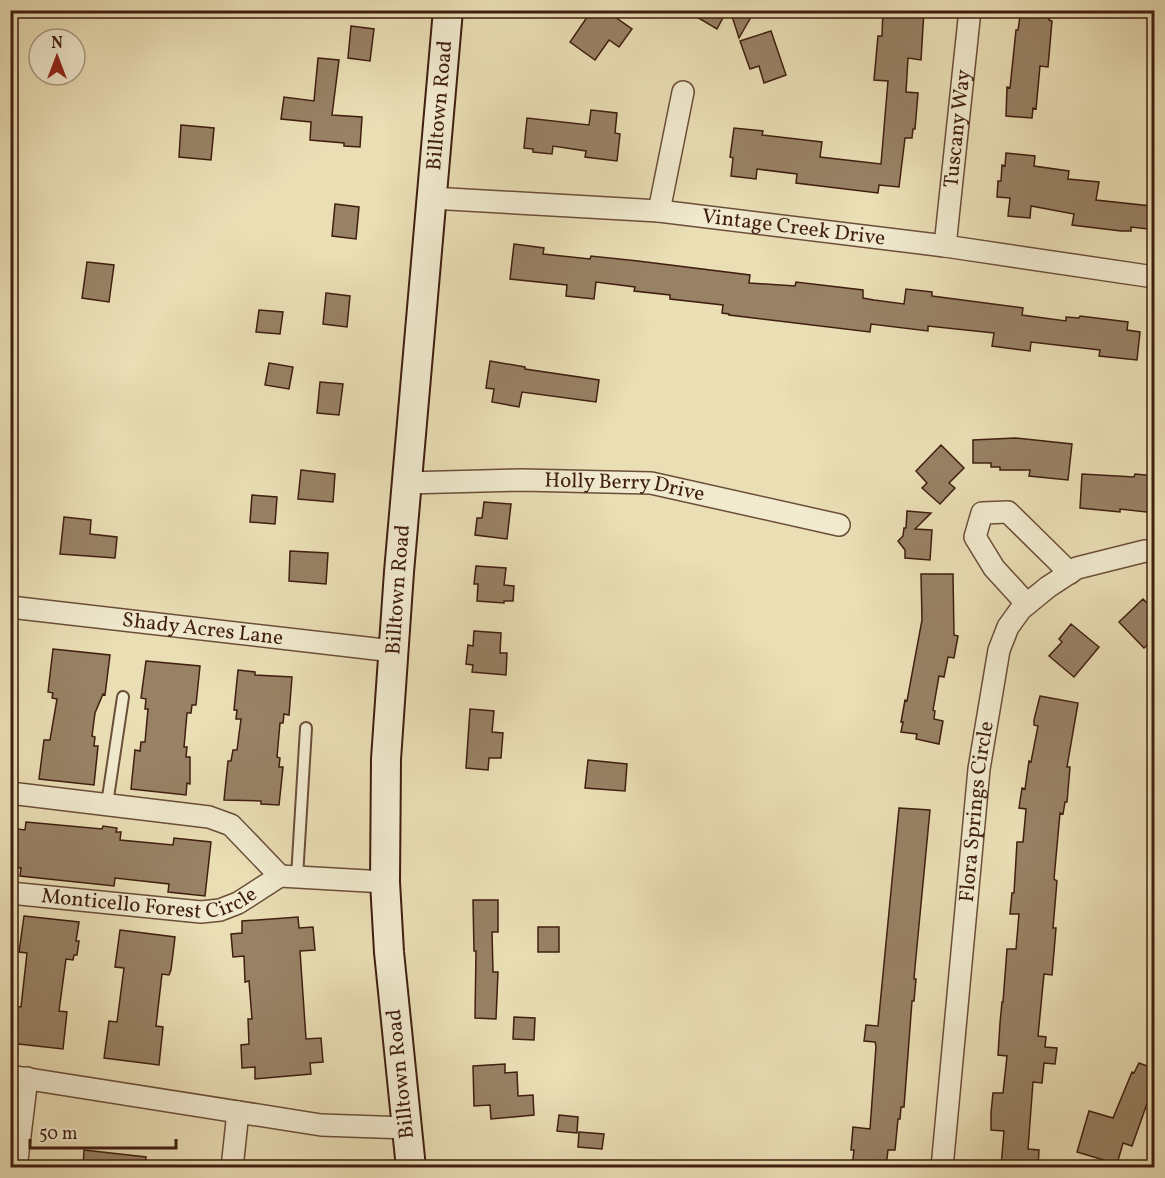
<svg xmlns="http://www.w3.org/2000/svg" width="1165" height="1178" font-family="Vollkorn,serif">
<rect width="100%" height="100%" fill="#eadeb5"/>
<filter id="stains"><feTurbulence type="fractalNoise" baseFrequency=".00333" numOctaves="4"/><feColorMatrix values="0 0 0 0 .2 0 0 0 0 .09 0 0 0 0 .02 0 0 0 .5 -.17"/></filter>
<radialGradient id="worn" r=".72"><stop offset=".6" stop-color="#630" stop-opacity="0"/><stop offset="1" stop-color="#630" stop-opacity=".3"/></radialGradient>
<!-- building -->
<path fill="#988265" stroke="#3f1e0f" stroke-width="1.5" d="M 592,10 L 605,10 L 632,29 L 619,47 L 609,40 L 595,60 L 570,42 Z
M 685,10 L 727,10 L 717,29 Z
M 730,10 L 755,10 L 739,38 Z
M 883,10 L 924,10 L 921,60 L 908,58 L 906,92 L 918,93 L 915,129 L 913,129 L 912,138 L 905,138 L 899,187 L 879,185 L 878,193 L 796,183 L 797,174 L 757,169 L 756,179 L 731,176 L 733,158 L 730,157 L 734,128 L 763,131 L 762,135 L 822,142 L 820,157 L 881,164 L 888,81 L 874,80 L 878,36 L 882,36 Z
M 1021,10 L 1050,10 L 1049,20 L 1052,21 L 1048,67 L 1040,66 L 1036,109 L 1033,108 L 1032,118 L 1006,116 L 1007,87 L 1010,88 L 1016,30 L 1018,30 Z
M 351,26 L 374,29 L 370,61 L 348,58 Z
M 771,31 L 786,75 L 764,83 L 759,66 L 750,69 L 740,41 Z
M 318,58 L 339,60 L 332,115 L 362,117 L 360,147 L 344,146 L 344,143 L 310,140 L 311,122 L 281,119 L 284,97 L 314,101 Z
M 591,110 L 617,113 L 615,133 L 620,134 L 617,161 L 585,157 L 586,151 L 553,146 L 552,154 L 533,152 L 533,149 L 524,148 L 527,118 L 589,125 Z
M 181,125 L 214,128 L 211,160 L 179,157 Z
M 1006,153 L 1035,156 L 1034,166 L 1069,171 L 1068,179 L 1099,182 L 1096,200 L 1151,206 L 1148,229 L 1131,227 L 1131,231 L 1121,231 L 1072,225 L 1074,214 L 1031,206 L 1030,218 L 1008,216 L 1010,198 L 997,197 L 998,181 L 1001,181 L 1002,165 L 1005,166 Z
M 335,204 L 359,207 L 356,239 L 332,236 Z
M 514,244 L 544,248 L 543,254 L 590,259 L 591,256 L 638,261 L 750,275 L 749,283 L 795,286 L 796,282 L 863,290 L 863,298 L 874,300 L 904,304 L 906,289 L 932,292 L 932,296 L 1023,308 L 1022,315 L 1066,321 L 1066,317 L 1079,318 L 1080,316 L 1128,322 L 1127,330 L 1140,332 L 1137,360 L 1099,356 L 1100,350 L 1031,342 L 1030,351 L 992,346 L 994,333 L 928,326 L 928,331 L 871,324 L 870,332 L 729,315 L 729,314 L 722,313 L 723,305 L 670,299 L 670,295 L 634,291 L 635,287 L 596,282 L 594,299 L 566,296 L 567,285 L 510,279 Z
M 87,262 L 114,265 L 109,302 L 82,298 Z
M 326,293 L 350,296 L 347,327 L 323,324 Z
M 259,310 L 283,312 L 280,334 L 256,332 Z
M 490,361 L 525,367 L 525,369 L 599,380 L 596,402 L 522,392 L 519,407 L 492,402 L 494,389 L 486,388 Z
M 269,363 L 293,367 L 289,389 L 265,385 Z
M 320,382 L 343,384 L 339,415 L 317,413 Z
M 1015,438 L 1072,444 L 1068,480 L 1029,476 L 1030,470 L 1000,470 L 1000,467 L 991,467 L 991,463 L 973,463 L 973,440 Z
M 941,445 L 964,468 L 949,483 L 955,488 L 940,504 L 922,488 L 927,483 L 916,471 Z
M 301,470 L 335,474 L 333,502 L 298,499 Z
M 1082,474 L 1134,477 L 1135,474 L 1155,476 L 1155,513 L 1120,509 L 1120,512 L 1080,508 Z
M 252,495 L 277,497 L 275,524 L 250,522 Z
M 484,502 L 511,504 L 507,539 L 475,535 L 477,518 L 482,518 Z
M 907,511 L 931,513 L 915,529 L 932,530 L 930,560 L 905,558 L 905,550 L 898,541 L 903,536 L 904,528 L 906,528 Z
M 64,517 L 91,520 L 90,534 L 117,537 L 115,558 L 60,554 Z
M 290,551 L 328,553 L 326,584 L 289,581 Z
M 476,566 L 506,568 L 504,585 L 514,586 L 513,601 L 504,601 L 504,603 L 477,601 L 478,584 L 474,584 Z
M 921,574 L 953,574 L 954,635 L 958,636 L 954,658 L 948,657 L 944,677 L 939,676 L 933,710 L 935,711 L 934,719 L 943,721 L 939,744 L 916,739 L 917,734 L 901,732 L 903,722 L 901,722 L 905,700 L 907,701 L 922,620 Z
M 1143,599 L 1155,611 L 1155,638 L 1144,648 L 1119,622 Z
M 1071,624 L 1099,647 L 1074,677 L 1049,656 L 1062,642 L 1059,639 Z
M 474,631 L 501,633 L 500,653 L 507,653 L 506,675 L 472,672 L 473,665 L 466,664 L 468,645 L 473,646 Z
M 53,649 L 110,655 L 105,695 L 103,694 L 95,713 L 92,736 L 95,737 L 94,746 L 98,746 L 94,785 L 39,779 L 44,740 L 50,740 L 57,699 L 52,698 L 53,693 L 48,692 Z
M 146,661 L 200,666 L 196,705 L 192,705 L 191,713 L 187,713 L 184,747 L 187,747 L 186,757 L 190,757 L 190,784 L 187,783 L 186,795 L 131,789 L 135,750 L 140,751 L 141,742 L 145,742 L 148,709 L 145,709 L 146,699 L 141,698 Z
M 238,670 L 255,672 L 255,675 L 292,677 L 289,715 L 284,714 L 283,723 L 280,723 L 277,757 L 280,758 L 279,767 L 283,767 L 279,805 L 261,804 L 261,801 L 224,800 L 228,761 L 231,761 L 233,750 L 237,750 L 239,734 L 241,719 L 236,719 L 237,710 L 234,710 Z
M 1040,696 L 1078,703 L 1067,767 L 1070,767 L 1067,802 L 1065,802 L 1063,814 L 1060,813 L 1054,879 L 1057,881 L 1053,928 L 1056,928 L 1052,975 L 1044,974 L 1038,1036 L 1046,1037 L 1045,1047 L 1057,1048 L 1055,1064 L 1044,1063 L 1042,1083 L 1033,1082 L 1028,1149 L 1039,1150 L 1038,1167 L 1001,1167 L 1004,1131 L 991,1130 L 991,1113 L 993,1093 L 1003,1093 L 1007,1056 L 998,1055 L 1000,1023 L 1002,1002 L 1003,1002 L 1007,949 L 1016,949 L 1019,914 L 1010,914 L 1012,893 L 1014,893 L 1017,842 L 1023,842 L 1026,809 L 1019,808 L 1022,788 L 1025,789 L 1029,761 L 1031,762 L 1038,726 L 1034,725 L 1034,720 Z
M 470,709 L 494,711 L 492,732 L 503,733 L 501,758 L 489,758 L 488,770 L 466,768 Z
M 588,760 L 627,764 L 625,791 L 585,788 Z
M 899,808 L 930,810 L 915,967 L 914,979 L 916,979 L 914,1001 L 912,1001 L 904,1107 L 901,1107 L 900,1119 L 898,1119 L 895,1150 L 888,1150 L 886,1167 L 852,1167 L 854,1150 L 851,1150 L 853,1127 L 870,1129 L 876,1046 L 875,1042 L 864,1041 L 866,1025 L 878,1026 Z
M 26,822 L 102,829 L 103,826 L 117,828 L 116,832 L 121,832 L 120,840 L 173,845 L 174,838 L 211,842 L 205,896 L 168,892 L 169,884 L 115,878 L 114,886 L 20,876 L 21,868 L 10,867 L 10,828 L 25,830 Z
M 473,900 L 498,900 L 498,932 L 492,932 L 493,972 L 498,972 L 496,1019 L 475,1018 L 476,951 L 474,951 Z
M 24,916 L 79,922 L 76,941 L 79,941 L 77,955 L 74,955 L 73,960 L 66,959 L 59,1011 L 67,1012 L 63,1049 L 10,1043 L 10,1010 L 12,1010 L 13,1006 L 21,1007 L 27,953 L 19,952 Z
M 298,917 L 299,928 L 313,927 L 315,950 L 300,951 L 306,1039 L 321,1038 L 323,1062 L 310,1063 L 311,1074 L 255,1079 L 255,1067 L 242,1068 L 241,1045 L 249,1044 L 248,1019 L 252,1019 L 249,981 L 245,982 L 244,956 L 233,957 L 231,934 L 242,933 L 242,921 Z
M 538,927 L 559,927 L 559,952 L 538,952 Z
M 120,930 L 175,937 L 171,970 L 169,975 L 162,974 L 156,1026 L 163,1027 L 159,1065 L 104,1058 L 109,1021 L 117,1022 L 124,968 L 115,967 Z
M 514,1017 L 535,1018 L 534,1040 L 513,1039 Z
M 1139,1063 L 1155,1069 L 1155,1101 L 1149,1098 L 1132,1146 L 1123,1143 L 1117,1164 L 1077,1152 L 1089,1111 L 1113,1118 L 1132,1072 L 1134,1073 Z
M 505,1064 L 505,1073 L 517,1072 L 518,1096 L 533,1095 L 534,1115 L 491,1119 L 490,1105 L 474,1106 L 473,1066 Z
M 559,1115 L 578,1117 L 577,1133 L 557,1131 Z
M 579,1132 L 604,1134 L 602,1149 L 578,1147 Z
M 84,1150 L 146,1157 L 145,1167 L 83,1167 Z"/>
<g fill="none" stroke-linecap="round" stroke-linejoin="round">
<defs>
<path id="lane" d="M 107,804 L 123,697
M 297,877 L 306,728"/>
<g id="street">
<path id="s1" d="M 431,198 L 659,211 L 945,246 L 1154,277"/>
<path d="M 659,211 L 683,92"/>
<path id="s2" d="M 945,246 L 970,10"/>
<path id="s3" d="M 406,483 L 522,480 L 651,483 L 839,525"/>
<path d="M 1027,604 L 994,568 L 975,537 L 982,513 L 1008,512 L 1070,573"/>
<path id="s4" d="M 10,607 L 393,651"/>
<path d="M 10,793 L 209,817 L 231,825 L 280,876"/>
<path id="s5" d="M 10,893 L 201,912 L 220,910 L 238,903 L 280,876 L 385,882"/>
<path d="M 10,1076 L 321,1125 L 407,1128"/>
<path d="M 16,1168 L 27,1078"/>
<path d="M 232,1168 L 238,1112"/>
<path id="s6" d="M 942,1168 L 979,769 L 999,650 L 1008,627 L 1021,609 L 1048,587 L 1077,568 L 1145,551 L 1154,552"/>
</g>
<g id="secondary">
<path id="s7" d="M 411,1168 L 389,952 L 385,882 L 386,759 L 399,572 L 448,10"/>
</g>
</defs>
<!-- lane casing -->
<use href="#lane" stroke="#6a4e38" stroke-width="14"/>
<!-- street casing -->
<use href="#street" stroke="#6a4e38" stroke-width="24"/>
<!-- secondary casing -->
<use href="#secondary" stroke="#3f1e0f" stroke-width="32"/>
<!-- lane -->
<use href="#lane" stroke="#f1eacf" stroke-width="10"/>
<!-- street -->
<use href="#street" stroke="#f1eacf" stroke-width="21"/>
<!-- secondary -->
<use href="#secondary" stroke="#f1eacf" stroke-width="28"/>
</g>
<g text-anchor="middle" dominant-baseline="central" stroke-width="4.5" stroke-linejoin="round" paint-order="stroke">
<!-- street labels -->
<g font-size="21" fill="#3f1e0f" stroke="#f1eacf">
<text stroke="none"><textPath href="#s7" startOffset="1066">Billtown Road</textPath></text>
<text stroke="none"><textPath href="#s2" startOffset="118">Tuscany Way</textPath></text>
<text stroke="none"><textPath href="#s1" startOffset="364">Vintage Creek Drive</textPath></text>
<text stroke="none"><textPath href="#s3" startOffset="219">Holly Berry Drive</textPath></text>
<text stroke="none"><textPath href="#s7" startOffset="580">Billtown Road</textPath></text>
<text stroke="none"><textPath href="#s4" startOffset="194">Shady Acres Lane</textPath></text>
<text stroke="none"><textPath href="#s6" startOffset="358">Flora Springs Circle</textPath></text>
<text stroke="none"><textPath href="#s5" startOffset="141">Monticello Forest Circle</textPath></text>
<text transform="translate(401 1074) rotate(-96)">Billtown Road</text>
</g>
</g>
<!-- margin -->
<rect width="1165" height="1178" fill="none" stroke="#eadeb5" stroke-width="36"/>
<rect x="12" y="12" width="1141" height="1154" fill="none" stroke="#3f1e0f" stroke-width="3"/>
<rect x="18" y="18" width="1129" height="1142" fill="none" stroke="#3f1e0f" stroke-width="1.5"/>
<!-- north arrow -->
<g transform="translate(57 57)"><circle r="28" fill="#f1eacf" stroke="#aa9882" stroke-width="1.5"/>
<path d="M0-4.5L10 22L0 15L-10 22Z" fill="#8f2418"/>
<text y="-9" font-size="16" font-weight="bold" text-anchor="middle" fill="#3f1e0f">N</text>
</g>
<!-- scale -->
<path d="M30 1139v9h146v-9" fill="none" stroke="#3f1e0f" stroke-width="3"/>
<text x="39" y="1139" font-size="18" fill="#3f1e0f" stroke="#f1eacf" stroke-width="4.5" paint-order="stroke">50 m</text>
<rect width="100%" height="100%" filter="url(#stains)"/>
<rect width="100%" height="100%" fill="url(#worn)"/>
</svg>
